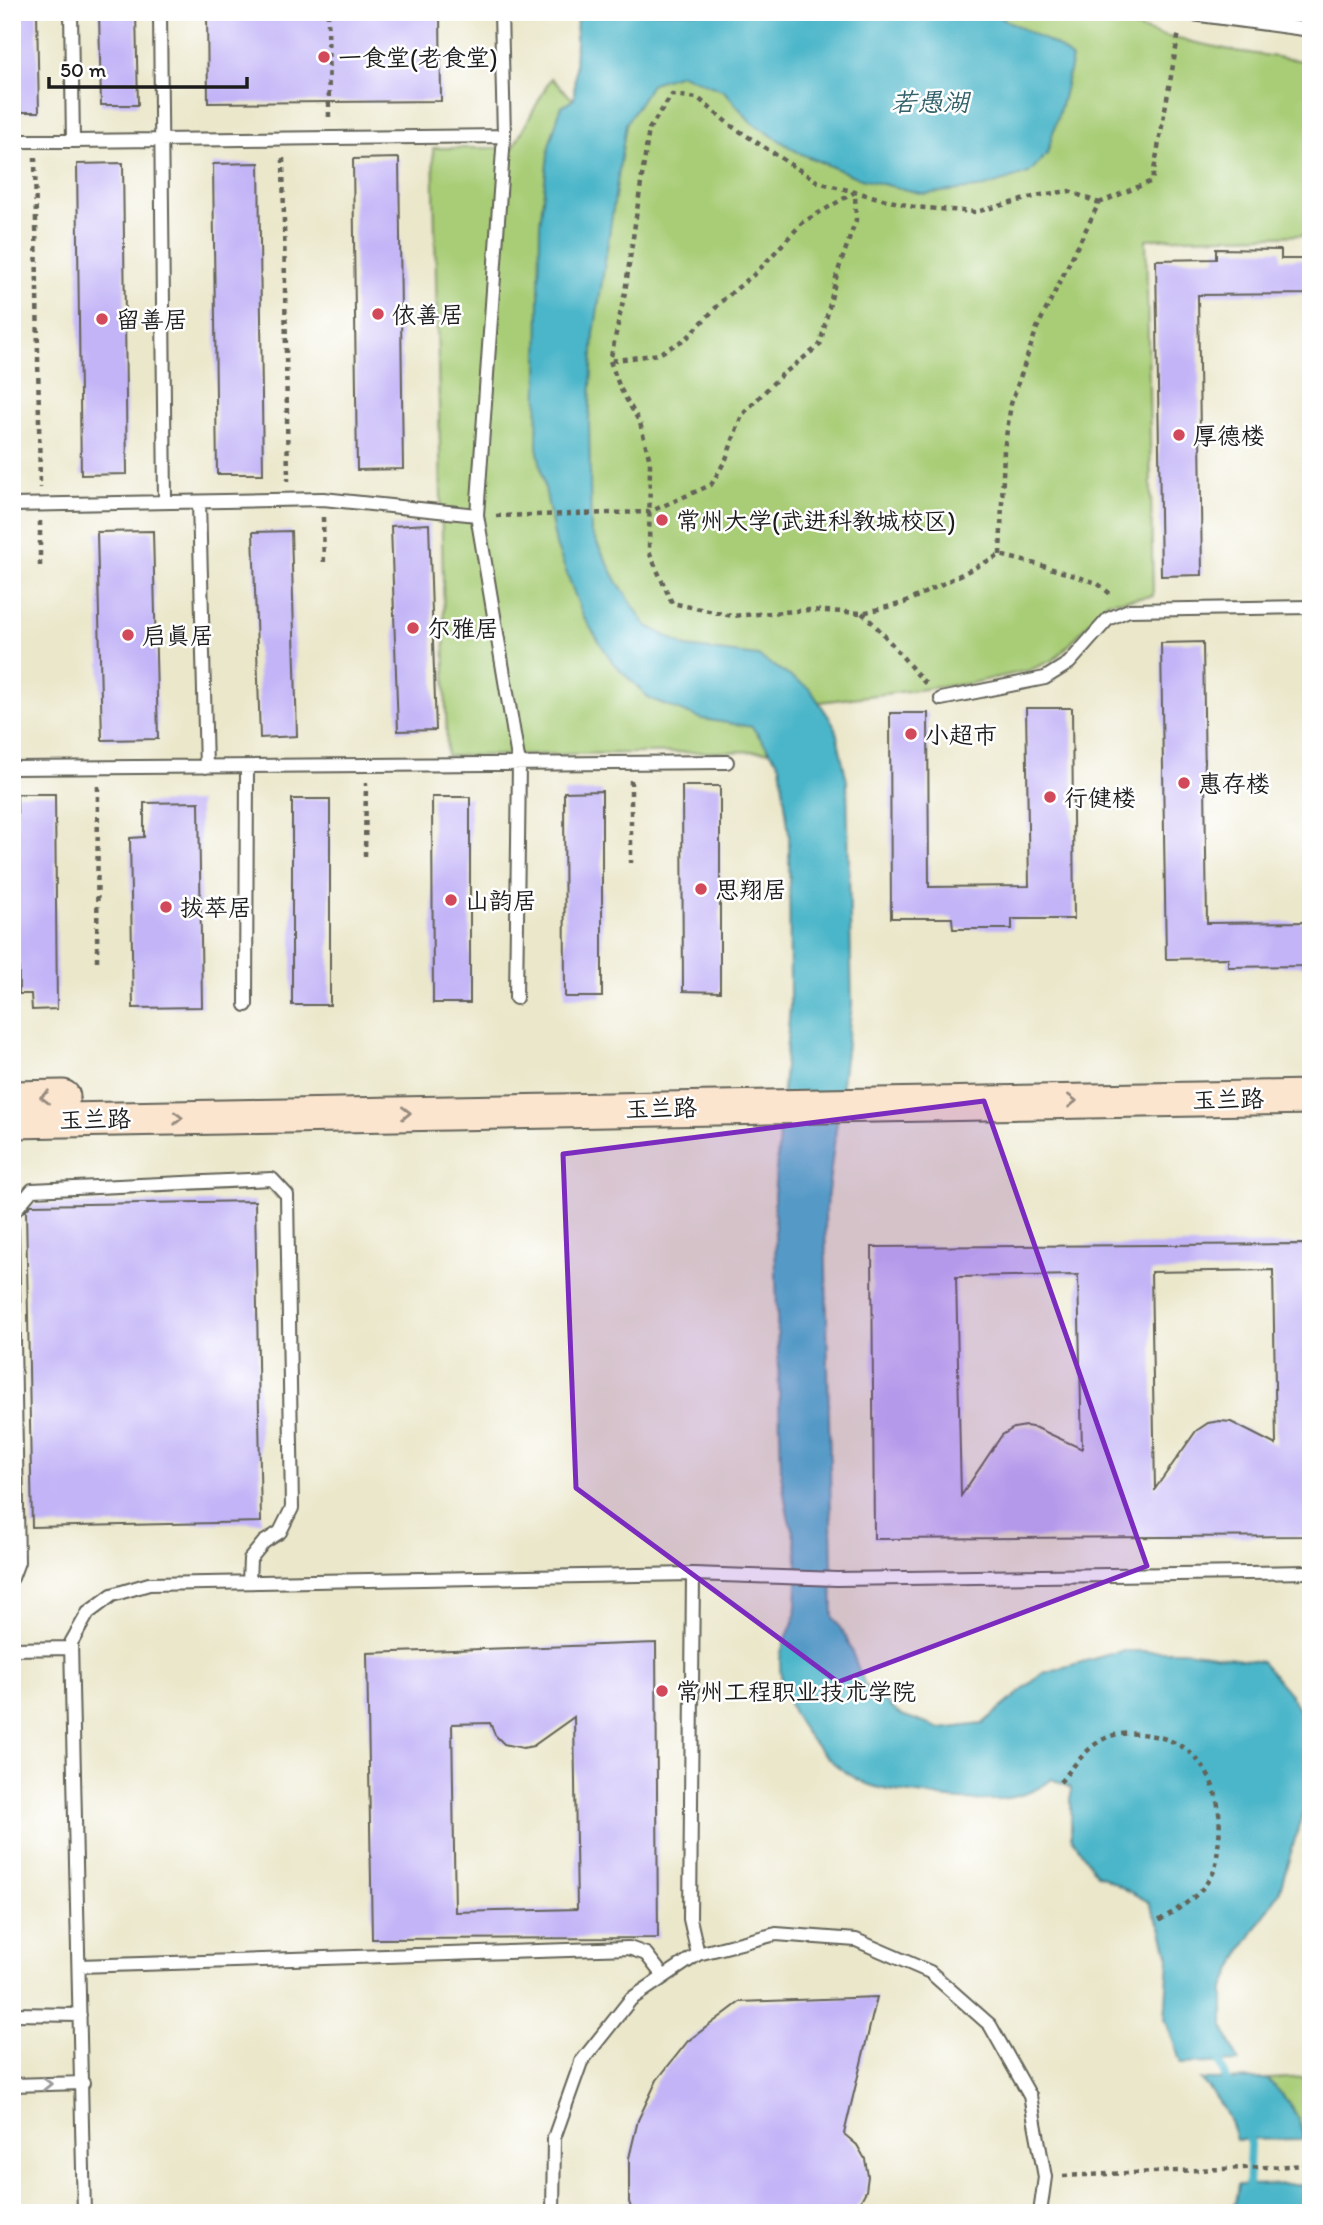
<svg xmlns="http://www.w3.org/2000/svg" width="1323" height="2225" font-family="Itim,'LXGW WenKai TC',sans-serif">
<rect width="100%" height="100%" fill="#fff"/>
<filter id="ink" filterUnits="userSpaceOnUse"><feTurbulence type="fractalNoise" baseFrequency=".0143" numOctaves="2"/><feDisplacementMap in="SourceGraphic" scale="14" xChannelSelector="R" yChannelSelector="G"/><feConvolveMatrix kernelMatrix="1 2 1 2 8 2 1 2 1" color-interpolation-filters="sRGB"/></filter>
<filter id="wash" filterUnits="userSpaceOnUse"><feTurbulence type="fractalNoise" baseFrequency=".00686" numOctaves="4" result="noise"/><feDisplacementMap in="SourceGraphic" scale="28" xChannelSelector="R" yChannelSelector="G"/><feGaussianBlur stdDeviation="1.57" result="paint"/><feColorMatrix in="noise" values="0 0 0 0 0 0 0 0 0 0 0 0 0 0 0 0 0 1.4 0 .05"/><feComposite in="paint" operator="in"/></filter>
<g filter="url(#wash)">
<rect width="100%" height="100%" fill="#ebe7cb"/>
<!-- green -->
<path fill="#a9cd77" stroke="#62744a" stroke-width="2" d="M 606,12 L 1090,12 L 1159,35 L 1235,51 L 1311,62 L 1311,235 L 1146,239 L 1153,596 L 1107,602 L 1070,644 L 1053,660 L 1030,670 L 972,683 L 772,708 L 773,751 L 447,756 L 433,148 L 513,148 L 551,78 L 592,118 Z
M 1311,2077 L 1311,2139 L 1304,2139 C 1298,2112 1287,2098 1267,2079 Z"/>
<!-- water -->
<path fill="#4cb6c9" stroke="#346972" stroke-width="2" d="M 577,12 L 990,12 L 1059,47 L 1072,59 L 1063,98 L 1047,154 L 1029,173 L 985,187 L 924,194 L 861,179 L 799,153 L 751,122 L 724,91 L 681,74 L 652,83 L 626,124 L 594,334 L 589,422 L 591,532 L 617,581 L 646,625 L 686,647 L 758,656 L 810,689 L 835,726 L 847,781 L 852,1005 L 825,1215 L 833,1617 L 846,1637 L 865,1685 L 899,1714 L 941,1729 L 982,1724 L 1043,1673 L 1121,1651 L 1187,1651 L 1262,1662 L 1288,1692 L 1310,1727 L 1311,1785 L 1279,1893 L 1242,1950 L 1224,1988 L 1224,2028 L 1239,2062 L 1181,2064 L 1165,2018 L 1169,1958 L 1162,1930 L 1149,1902 L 1097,1874 L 1071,1837 L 1071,1788 L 1052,1779 C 1022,1805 966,1803 930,1796 C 910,1792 885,1792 867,1784 C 822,1764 779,1711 780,1660 C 781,1641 792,1631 795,1615 C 797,1598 798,1563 796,1546 C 795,1535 790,1525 788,1515 C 785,1501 783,1487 781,1473 L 774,1195 L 790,1006 L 789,834 L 780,765 L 752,727 L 702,719 L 650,699 L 613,663 L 583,616 L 556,545 L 537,447 L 540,224 L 549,146 L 561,107 L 574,99 Z
M 1267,2079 C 1287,2098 1298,2112 1304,2139 L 1236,2140 C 1230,2115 1218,2098 1201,2080 Z
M 1305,2184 L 1296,2213 L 1229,2213 L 1235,2202 L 1238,2185 Z"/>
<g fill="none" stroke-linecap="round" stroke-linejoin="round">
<!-- stream -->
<path stroke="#4cb6c9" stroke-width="8" d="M 1217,2054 L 1229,2088
M 1246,2133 L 1250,2144 L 1247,2213"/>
</g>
<g id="blocks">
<!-- building -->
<path fill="#c2b4f7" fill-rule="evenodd" d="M 12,12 L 37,12 L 39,112 L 12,112 Z
M 99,12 L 136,12 L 138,105 L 101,105 Z
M 207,12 L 440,12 L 441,101 L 208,103 Z
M 399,158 L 403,469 L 357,470 L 353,159 Z
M 123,163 L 127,474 L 81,475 L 77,164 Z
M 259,163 L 263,474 L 217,474 L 213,164 Z
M 1216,249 L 1281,250 L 1281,259 L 1311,259 L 1311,294 L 1198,295 L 1202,575 L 1161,576 L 1156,260 L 1216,259 Z
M 429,524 L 436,730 L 398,731 L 391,526 Z
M 153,531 L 158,739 L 102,740 L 97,532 Z
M 291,531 L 297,736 L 260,738 L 253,532 Z
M 1203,642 L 1207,923 L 1311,922 L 1311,966 L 1228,967 L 1228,958 L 1166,959 L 1161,643 Z
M 1026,708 L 1072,708 L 1074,919 L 1012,919 L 1012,929 L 953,929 L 952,918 L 891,918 L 890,713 L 928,713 L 929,887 L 1029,886 Z
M 682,786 L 720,786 L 720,992 L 683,991 Z
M 602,791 L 602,997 L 565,997 L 564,792 Z
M 17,794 L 55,794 L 57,1009 L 32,1010 L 31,994 L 19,994 Z
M 432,797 L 470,797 L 470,1003 L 433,1003 Z
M 292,799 L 330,799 L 330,1005 L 292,1005 Z
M 199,802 L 202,1007 L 133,1008 L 130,838 L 144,837 L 144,803 Z
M 255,1201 L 261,1522 L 32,1527 L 26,1210 L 31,1205 Z
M 1311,1244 L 1311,1536 L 874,1539 L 872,1247 ZM 1273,1270 L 1276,1445 L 1231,1422 L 1220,1421 L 1208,1423 L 1196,1431 L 1155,1489 L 1151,1272 ZM 1078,1275 L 1082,1449 L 1037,1428 L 1026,1426 L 1014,1428 L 1002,1435 L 961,1496 L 956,1277 Z
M 656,1643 L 658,1938 L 372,1939 L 367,1653 ZM 574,1717 L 577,1909 L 455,1912 L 452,1724 L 490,1723 L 495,1735 L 504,1744 L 523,1748 L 533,1746 Z
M 877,1997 L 844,2134 L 857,2145 L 865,2159 L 868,2176 L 866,2191 L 859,2204 L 851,2213 L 633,2213 L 629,2202 L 629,2158 L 638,2120 L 657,2080 L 688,2041 L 740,2002 Z"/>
</g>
</g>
<g filter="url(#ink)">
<use href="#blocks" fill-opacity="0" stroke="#646359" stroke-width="2"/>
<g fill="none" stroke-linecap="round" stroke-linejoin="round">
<defs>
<path id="lane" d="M 71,12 L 73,141 L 504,136 L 477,515 L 519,764 L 516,998
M 160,12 L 165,502
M 501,12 L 504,136
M 1178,12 L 1311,30
M 12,141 L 73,141
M 199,502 L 206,767
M 12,505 L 323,499 L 477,515
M 941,699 L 1045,678 L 1069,663 L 1108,619 L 1129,610 L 1311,607
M 12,768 L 727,762
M 246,1005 L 247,767
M 12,1214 L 32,1190 L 272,1179 L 287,1195 L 292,1508 L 280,1532 L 264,1542 L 250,1559 L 249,1582
M 12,1229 L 18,1562 L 12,1578
M 693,1574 L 690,1919 L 698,1954
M 12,1649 L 71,1648
M 79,1966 L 629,1948 L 646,1954 L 664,1977
M 12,2014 L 80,2015
M 12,2085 L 83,2083
M 84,2213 L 71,1643 L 88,1613 L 112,1595 L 149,1584 L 693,1574 L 837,1579 L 1311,1572
M 553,2213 L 554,2138 L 581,2062 L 631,1999 L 698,1954 L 776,1934 L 856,1940 L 930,1972 L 990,2025 L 1030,2096 L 1045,2177 L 1040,2213"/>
<path id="secondary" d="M 12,1098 L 63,1097
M 12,1121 L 1311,1097"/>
</defs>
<!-- lane casing -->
<use href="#lane" stroke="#646359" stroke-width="16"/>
<!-- secondary casing -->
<use href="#secondary" stroke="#646359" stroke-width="37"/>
<!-- path -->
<path stroke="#646359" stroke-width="4.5" stroke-dasharray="5 5" stroke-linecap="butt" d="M 328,12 L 329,120
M 35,157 L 40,488
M 283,158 L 288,481
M 1099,203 L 1152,181 L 1179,32
M 496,516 L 649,512 L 711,485 L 726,459 L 742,415 L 778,378 L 820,345 L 837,274 L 856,220 L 855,192 L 803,222 L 757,272 L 724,299 L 687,338 L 659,354 L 610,361
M 323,517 L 324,567
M 40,521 L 40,566
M 1000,555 L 1004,450 L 1011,404 L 1037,328 L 1099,203 L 1069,191 L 1041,195 L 976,212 L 914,207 L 855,192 L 818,182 L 730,125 L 698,98 L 672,95 L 649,129 L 625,292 L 610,361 L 620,388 L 640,423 L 650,461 L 649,552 L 672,603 L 732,616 L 809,610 L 862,613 L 904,603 L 1000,555 L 1040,565 L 1097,583 L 1113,596
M 862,613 C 887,635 905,662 928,686
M 631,780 L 631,863
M 365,856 L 366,783
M 97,961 L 98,783
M 1060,1782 C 1073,1768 1087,1746 1106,1738 C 1118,1732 1135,1733 1148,1735 C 1205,1742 1226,1795 1218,1847 C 1217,1855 1217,1866 1213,1873 C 1200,1897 1180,1908 1158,1921
M 1063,2176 L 1311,2165"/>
<!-- lane -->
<use href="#lane" stroke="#fff" stroke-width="12"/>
<!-- secondary -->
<use href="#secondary" stroke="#fbe5cf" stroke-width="33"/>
</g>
<!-- one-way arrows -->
<defs><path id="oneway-chevron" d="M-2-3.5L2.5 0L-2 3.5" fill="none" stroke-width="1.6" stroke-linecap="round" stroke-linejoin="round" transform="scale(1.75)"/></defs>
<g stroke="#978b7e">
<use href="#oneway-chevron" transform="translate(45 1097) rotate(179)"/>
<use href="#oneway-chevron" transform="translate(1072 1101) rotate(-1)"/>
<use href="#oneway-chevron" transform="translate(406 1113) rotate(-1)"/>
<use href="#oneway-chevron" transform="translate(178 1118) rotate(-1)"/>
</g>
<use stroke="#999" href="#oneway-chevron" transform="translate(47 2084) rotate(-1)"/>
</g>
<!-- marked area -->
<path fill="#7b2cbf" fill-opacity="0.2" stroke="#7b2cbf" stroke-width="5" stroke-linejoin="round" d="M 984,1101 L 1147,1566 L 838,1682 L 576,1488 L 563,1154 Z"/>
<!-- markers -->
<g fill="#d1495b" stroke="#fff" stroke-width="2.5">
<circle cx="324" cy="57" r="7"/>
<circle cx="378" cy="314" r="7"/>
<circle cx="102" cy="319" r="7"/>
<circle cx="1179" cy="435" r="7"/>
<circle cx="662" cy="520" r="7"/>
<circle cx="413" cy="628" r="7"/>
<circle cx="128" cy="635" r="7"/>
<circle cx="911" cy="734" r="7"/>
<circle cx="1184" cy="783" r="7"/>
<circle cx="1050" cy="797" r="7"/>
<circle cx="701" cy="889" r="7"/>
<circle cx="451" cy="900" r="7"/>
<circle cx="166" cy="907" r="7"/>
<circle cx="662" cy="1691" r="7"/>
</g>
<g text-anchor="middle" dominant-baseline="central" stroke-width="5" stroke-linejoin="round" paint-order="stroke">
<!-- poi labels -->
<g font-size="24" fill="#1c1c1c" stroke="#fff" text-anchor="start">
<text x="338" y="57">一食堂(老食堂)</text>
<text x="392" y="314">依善居</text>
<text x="116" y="319">留善居</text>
<text x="1193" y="435">厚德楼</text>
<text x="676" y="520">常州大学(武进科教城校区)</text>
<text x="427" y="628">尔雅居</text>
<text x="142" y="635">启真居</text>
<text x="925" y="734">小超市</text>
<text x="1198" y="783">惠存楼</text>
<text x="1064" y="797">行健楼</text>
<text x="715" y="889">思翔居</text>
<text x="465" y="900">山韵居</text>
<text x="180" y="907">拔萃居</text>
<text x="676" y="1691">常州工程职业技术学院</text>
</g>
<!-- street labels -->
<g font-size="24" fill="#1c1c1c" stroke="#fff">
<text transform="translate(1228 1099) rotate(-1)">玉兰路</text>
<text transform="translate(661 1108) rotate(-1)">玉兰路</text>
<text transform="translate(95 1119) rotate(-1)">玉兰路</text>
</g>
<!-- water labels -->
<g font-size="26" font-style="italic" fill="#32616a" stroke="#fff">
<text x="930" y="102">若愚湖</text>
</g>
</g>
<!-- margin -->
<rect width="1323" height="2225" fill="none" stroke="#fff" stroke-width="42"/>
<!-- scale -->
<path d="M49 77v10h198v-10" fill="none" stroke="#1c1c1c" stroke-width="3.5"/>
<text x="60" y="77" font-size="21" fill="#1c1c1c" stroke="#ffffff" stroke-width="5" paint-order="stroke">50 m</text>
</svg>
